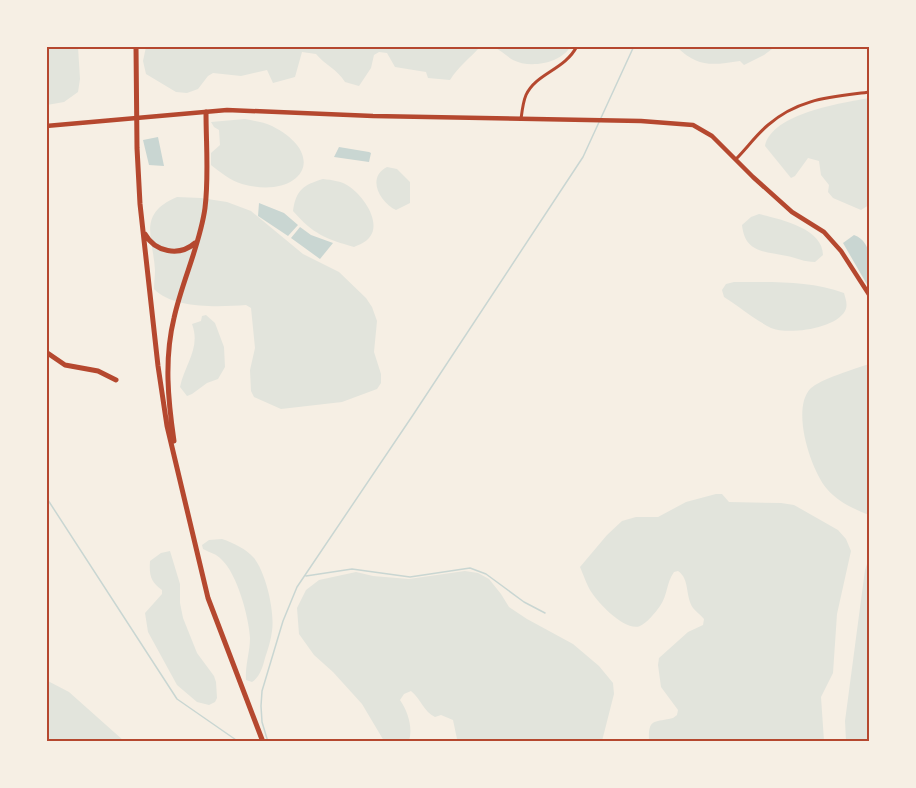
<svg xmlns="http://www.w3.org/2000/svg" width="916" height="788" font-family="'Zilla Slab',serif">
<rect width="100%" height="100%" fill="#f6efe4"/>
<!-- green -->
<path fill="#e2e4dc" d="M 47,46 L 78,47 L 80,79 L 78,92 L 64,102 L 47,105 Z
M 771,46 L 772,49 L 764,55 L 744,65 L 740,61 C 713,65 698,68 677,47 Z
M 146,47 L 146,46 L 480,47 C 470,58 458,67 450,80 L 428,78 L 426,72 L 395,67 L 387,53 L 379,52 L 374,55 L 371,68 L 359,86 L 345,82 C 337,69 325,65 316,54 L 302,52 L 295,77 L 273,83 L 267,70 L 241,76 L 213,73 L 208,76 L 198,89 L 187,93 L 176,92 L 146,74 L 143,61 Z
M 493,47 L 570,47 C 561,63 530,69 513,60 C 506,56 501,50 493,47 Z
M 869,98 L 869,205 L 861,210 L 833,198 L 828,192 L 829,185 L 821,175 L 819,161 L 808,158 L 795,176 L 791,178 L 765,146 C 772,113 842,103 869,98 Z
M 245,119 C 254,121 264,122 272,126 C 331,156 300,200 242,184 C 231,181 220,172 211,165 L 211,153 L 220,145 L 219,130 L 214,127 L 211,122 Z
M 387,167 L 397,169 L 410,182 L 410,203 L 396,210 C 380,202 366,178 387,167 Z
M 323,179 C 332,180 342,181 350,187 C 364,197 384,225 367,240 C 364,243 358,245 354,247 C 326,239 313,234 293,211 C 296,190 303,185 323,179 Z
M 177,197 L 201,198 L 227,202 L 251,211 L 303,254 L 339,272 L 366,298 L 372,307 L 377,321 L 374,352 L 381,374 L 381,383 L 377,389 L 342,402 L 281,409 L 254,397 L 251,391 L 250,370 L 255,348 L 251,308 L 246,305 C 219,307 173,309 154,289 C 154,283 155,276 155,270 C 153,237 137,214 177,197 Z
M 759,214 C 779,219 823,228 823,255 L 815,262 C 804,262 797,258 787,256 C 764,251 745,253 742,225 L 751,217 Z
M 734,282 C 772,282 809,280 844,293 C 846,300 848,305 845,311 C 835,329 788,335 771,328 C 757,321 738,306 724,297 L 722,290 L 726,284 Z
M 206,315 L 215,323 L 224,347 L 225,367 L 218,379 L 207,383 L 192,394 L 187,396 L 180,387 C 185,364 201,348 192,324 L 201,321 L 202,316 Z
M 869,364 L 870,364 L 869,515 C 854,509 838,502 827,489 C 811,470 791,410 810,389 C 820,379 855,369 869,364 Z
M 716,494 L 722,494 L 729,502 L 781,503 L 794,505 L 838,530 L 846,539 L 851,551 L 837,614 L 833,673 L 821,697 L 824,741 L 649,741 C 648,717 655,723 673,718 L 677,715 L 678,710 L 661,687 L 658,665 L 659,658 L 688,632 L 703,625 L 704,619 C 701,615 696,612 693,608 C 685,596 690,579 678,571 L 674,572 C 666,583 668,595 660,606 C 655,613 647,623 640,626 C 626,632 599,604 592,593 C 587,586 584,576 580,567 L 607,535 L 622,521 L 636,517 L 658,517 L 686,502 Z
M 222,539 C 234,543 246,549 254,558 C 266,573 275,612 272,631 C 271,640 268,649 265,658 C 263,667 259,678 252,682 L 246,680 C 245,665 250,652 250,638 C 249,617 237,574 222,560 C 216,553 210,553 203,549 L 202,545 L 209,540 Z
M 170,551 L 180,584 L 180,603 L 183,618 L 197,653 L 214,676 L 216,682 L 217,698 L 215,702 L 209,705 L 197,702 L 177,685 L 148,632 L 145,613 L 162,594 L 162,590 C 151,582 149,576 150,561 L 161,553 Z
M 869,558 L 869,741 L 846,741 L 845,721 L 865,570 Z
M 465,571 L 478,573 L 489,579 L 501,594 L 509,607 L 527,619 L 573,644 L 599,666 L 613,683 L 614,694 L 602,741 L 462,741 L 457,739 L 453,720 L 441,715 L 435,717 C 424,712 421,699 411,691 L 404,694 L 400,700 C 408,712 413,727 409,741 L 384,741 L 362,704 L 333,672 L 314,655 L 299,634 L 297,608 L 306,590 L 319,580 L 356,572 L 373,576 L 409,579 Z
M 46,680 L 69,692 L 124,741 L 47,741 Z"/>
<!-- water -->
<path fill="#c9d6d2" d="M 158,137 L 164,166 L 149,165 L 143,140 Z
M 339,147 L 369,152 L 371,153 L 369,162 L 334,157 Z
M 259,203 L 284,213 L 298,225 L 288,236 L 258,216 Z
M 300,227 L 311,235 L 333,243 L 320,259 L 291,238 Z
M 854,235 C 875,243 870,270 869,288 L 843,243 Z"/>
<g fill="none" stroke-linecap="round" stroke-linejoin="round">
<!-- stream -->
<path stroke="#c9d6d2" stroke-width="1.5" d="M 46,497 L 177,699 L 239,742
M 306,576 L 352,569 L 410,577 L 470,568 L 486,574 L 524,602 L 545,613
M 268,742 L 262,722 L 261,706 L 262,691 L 283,621 L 297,587 L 413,415 L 583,157 L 634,46"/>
<!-- minor -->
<path stroke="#b5482f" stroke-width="3" d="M 521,119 C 522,111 523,102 526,95 C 536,73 565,70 577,46
M 736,159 C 747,148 756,135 768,125 C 799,98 832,97 870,92"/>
<!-- secondary -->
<path stroke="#b5482f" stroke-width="4.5" d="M 46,126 L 227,110 L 373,116 L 641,121 L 693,125 L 712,136 L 753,177 L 792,212 L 824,232 L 841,251 L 870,296"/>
<!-- trunk -->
<path stroke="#b5482f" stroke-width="5" d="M 136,46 L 137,148 L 140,204 L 158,366 L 167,426 L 208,598 L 263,742
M 145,234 C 155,252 179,257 195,243
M 46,352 L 65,365 L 98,371 L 116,380
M 174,441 C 168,400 164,359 174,318 C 182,281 200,245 205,208 C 209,176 206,144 206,112"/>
</g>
<!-- border -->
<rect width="916" height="788" fill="none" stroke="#f6efe4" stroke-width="96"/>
<rect x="48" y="48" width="820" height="692" fill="none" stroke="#b5482f" stroke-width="2"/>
</svg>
